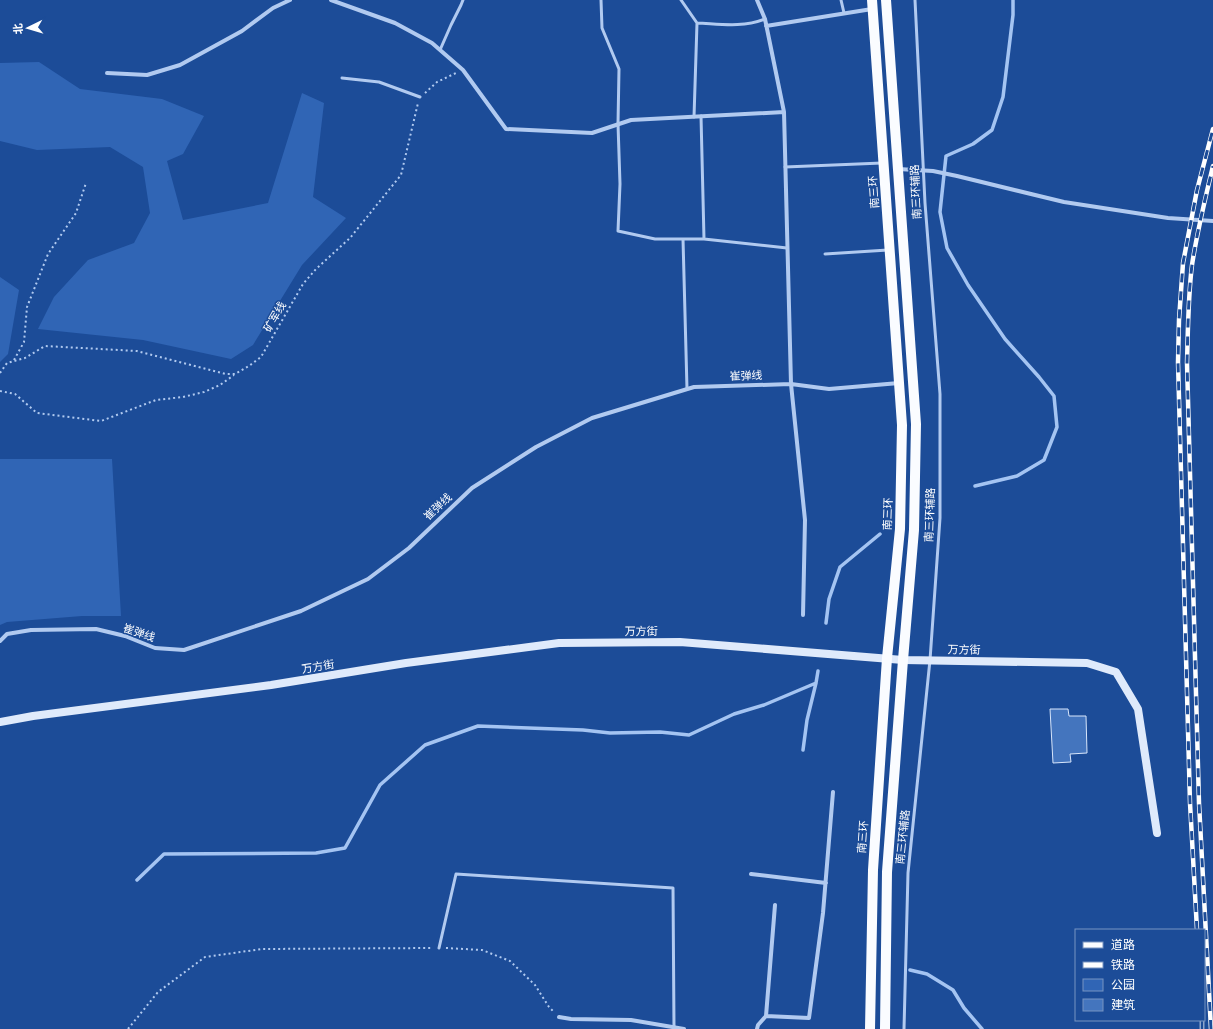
<svg xmlns="http://www.w3.org/2000/svg" width="1213" height="1029" font-family="'DejaVu Sans','Noto Sans SC',sans-serif">
<rect width="100%" height="100%" fill="#1c4c98"/>
<!-- green -->
<path fill="#3065b5" d="M 39,62 L 80,89 L 162,99 L 204,116 L 183,154 L 167,161 L 183,220 L 268,203 L 302,93 L 324,103 L 313,197 L 346,218 L 302,265 L 253,345 L 231,359 L 143,340 L 38,329 L 54,297 L 88,260 L 134,243 L 150,213 L 143,167 L 110,147 L 37,150 L 0,141 L 0,63 Z
M 0,277 L 19,290 L 8,354 L 0,362 Z
M 0,459 L 112,459 L 121,616 L 82,616 L 7,622 L 0,625 Z"/>
<g fill="none" stroke-linecap="round" stroke-linejoin="round">
<!-- stream -->
<path stroke="#a4c4f2" stroke-width="3.5" d="M 975,486 L 1017,476 L 1044,460 L 1057,427 L 1054,396 L 1039,377 L 1005,339 L 968,285 L 947,248 L 940,212 L 946,156 L 973,144 L 992,130 L 1003,97 L 1013,15 L 1013,0
M 826,623 L 829,599 L 840,567 L 880,534
M 803,750 L 807,720 L 816,683 L 818,671
M 137,880 L 164,854 L 316,853 L 345,848 L 380,785 L 425,745 L 478,726 L 583,730 L 610,733 L 660,732 L 689,735 L 734,714 L 764,705 L 816,683
M 910,970 L 927,974 L 953,990 L 964,1008 L 982,1029"/>
</g>
<!-- building -->
<path fill="#4475be" stroke="#d8e6fb" d="M 1050,709 L 1068,709 L 1069,716 L 1086,716 L 1087,753 L 1070,754 L 1071,762 L 1053,763 Z"/>
<g fill="none" stroke-linecap="round" stroke-linejoin="round">
<!-- path -->
<path stroke="#b1caf0" stroke-width="2" stroke-dasharray="2 3" stroke-linecap="butt" d="M 425,93 L 437,82 L 456,73
M 14,360 L 24,342 L 27,307 L 48,254 L 76,213 L 86,183
M 0,373 L 7,363 L 25,358 L 45,346 L 137,351 L 226,374 L 235,374 L 249,366 L 261,357 L 303,284 L 316,269 L 350,238 L 401,175 L 418,103
M 0,391 L 15,394 L 37,413 L 101,421 L 156,400 L 183,397 L 204,392 L 220,385 L 234,375
M 446,948 L 482,950 L 510,961 L 535,985 L 549,1007 L 554,1012
M 128,1029 L 158,992 L 205,957 L 262,949 L 432,948"/>
<!-- lane -->
<path stroke="#b1caf0" stroke-width="3" d="M 601,0 L 602,28 L 619,69 L 618,124 L 620,184 L 618,231 L 655,239 L 704,239
M 681,0 L 697,23 L 694,117
M 841,0 L 844,13
M 697,23 C 720,24 742,28 765,19
M 440,50 L 451,25 L 461,5 L 463,0
M 342,78 L 379,82 L 420,97
M 701,116 L 704,239 L 787,248
M 785,167 L 882,163
M 683,239 L 687,389
M 825,254 L 888,250
M 439,948 L 456,874 L 673,888 L 674,1027
M 904,1029 L 908,873 L 930,660 L 940,518 L 940,394 L 925,203 L 915,0"/>
<!-- street -->
<path stroke="#b1caf0" stroke-width="4" d="M 331,0 L 395,23 L 432,43 L 463,70 L 506,129 L 592,133 L 631,120 L 784,112
M 757,0 L 765,19 L 784,112 L 791,384 L 805,520 L 803,615
M 766,26 L 872,9
M 107,73 L 147,75 L 180,65 L 242,31 L 273,8 L 290,0
M 898,169 L 933,171 L 957,176 L 1064,202 L 1168,218 L 1213,221
M 0,641 L 7,634 L 31,630 L 96,629 L 125,636 L 155,648 L 184,650 L 301,611 L 368,579 L 409,548 L 472,488 L 536,447 L 592,418 L 694,387 L 791,384 L 829,389 L 899,383
M 751,874 L 826,883
M 766,1016 L 775,905
M 559,1017 L 571,1019 L 631,1020 L 684,1029
M 757,1029 L 758,1025 L 766,1016 L 809,1018 L 823,913 L 833,792"/>
<!-- secondary -->
<path stroke="#dfeafb" stroke-width="8" d="M 0,722 L 33,716 L 271,685 L 406,663 L 559,643 L 680,642 L 903,660 L 1087,663 L 1116,672 L 1138,709 L 1157,833"/>
<!-- primary -->
<path stroke="#fafcff" stroke-width="10" d="M 870,1029 L 873,870 L 887,658 L 900,529 L 902,425 L 872,0
M 885,1029 L 887,872 L 903,660 L 914,530 L 916,424 L 886,0"/>
<defs>
<path id="rail" d="M 1197,930 L 1190,803 L 1178,362 L 1179,320 L 1183,263 L 1197,190 L 1213,129
M 1202,1020 L 1202,1029
M 1211,1029 L 1199,803 L 1187,363 C 1188,330 1188,297 1192,265 C 1197,232 1205,199 1213,166"/>
</defs>
<!-- rail casing -->
<use href="#rail" stroke="#fff" stroke-width="4.5"/>
<!-- rail -->
<use href="#rail" stroke="#1c4c98" stroke-width="3" stroke-dasharray="9" stroke-linecap="butt"/>
</g>
<g text-anchor="middle" dominant-baseline="central" stroke-width="3" stroke-linejoin="round" paint-order="stroke">
<!-- street labels -->
<g font-size="11" fill="#fff" stroke="#1c4c98">
<text transform="translate(874 192) rotate(-94)">南三环</text>
<text transform="translate(916 192) rotate(-93)">南三环辅路</text>
<text transform="translate(275 317) rotate(-60)">矿军线</text>
<text transform="translate(746 376) rotate(-2)">崔弹线</text>
<text transform="translate(438 507) rotate(-43)">崔弹线</text>
<text transform="translate(888 514) rotate(-88)">南三环</text>
<text transform="translate(930 515) rotate(-88)">南三环辅路</text>
<text x="641" y="631">万方街</text>
<text transform="translate(139 633) rotate(19)">崔弹线</text>
<text transform="translate(964 650) rotate(1)">万方街</text>
<text transform="translate(318 667) rotate(-9)">万方街</text>
<text transform="translate(863 837) rotate(-86)">南三环</text>
<text transform="translate(903 837) rotate(-84)">南三环辅路</text>
</g>
</g>
<!-- legend -->
<rect x="1075" y="929" width="130" height="92" fill="#1c4c98" stroke="#7794c1"/>
<rect x="1083" y="942" width="20" height="6" fill="#fafcff" stroke="#7794c1"/>
<text x="1111" y="949" font-size="12" fill="#ffffff">道路</text>
<rect x="1083" y="962" width="20" height="6" fill="#ffffff" stroke="#7794c1"/>
<text x="1111" y="969" font-size="12" fill="#ffffff">铁路</text>
<rect x="1083" y="979" width="20" height="12" fill="#3065b5" stroke="#7794c1"/>
<text x="1111" y="989" font-size="12" fill="#ffffff">公园</text>
<rect x="1083" y="999" width="20" height="12" fill="#4475be" stroke="#7794c1"/>
<text x="1111" y="1009" font-size="12" fill="#ffffff">建筑</text>
<!-- north arrow -->
<g transform="translate(28 28) rotate(265)" stroke="#1c4c98" stroke-width="3" paint-order="stroke">
<path d="M0-3L7 15L0 10L-7 15Z" fill="#ffffff"/>
<text y="-6" font-size="11" font-weight="bold" text-anchor="middle" fill="#ffffff">北</text>
</g>
</svg>
